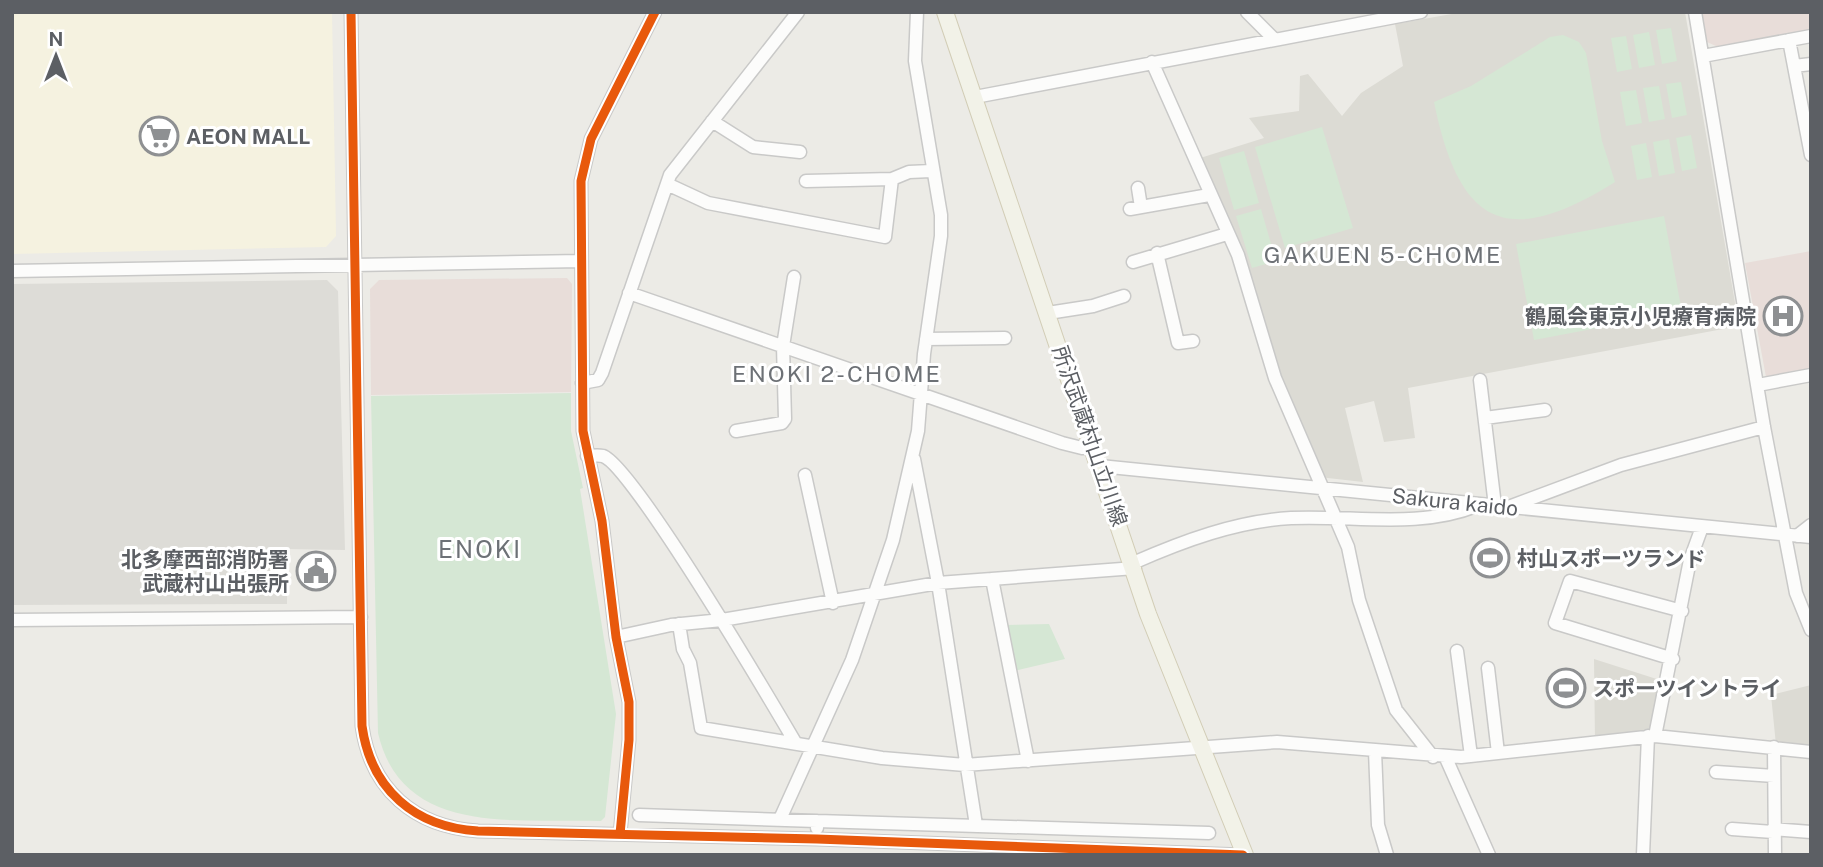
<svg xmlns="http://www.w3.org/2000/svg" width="1823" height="867" font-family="'Public Sans','Noto Sans JP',sans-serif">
<rect width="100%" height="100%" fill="#ecebe6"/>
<!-- commercial -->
<path fill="#f5f2e0" d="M 12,12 L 332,12 L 336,236 L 326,247 L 12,254 Z"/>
<!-- industrial -->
<path fill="#dddcd7" d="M 327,280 L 338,291 L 345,550 L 287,549 L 287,604 L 12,605 L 12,284 Z"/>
<!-- education -->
<path fill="#dcdbd4" d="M 1463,12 L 1685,12 L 1739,326 L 1408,388 L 1415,438 L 1384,442 L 1374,401 L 1345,408 L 1363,482 L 1319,477 L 1197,159 L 1264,138 L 1249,118 L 1299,111 L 1300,76 L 1308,74 L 1342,116 L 1361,93 L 1403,66 L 1395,24 Z
M 1594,659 L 1666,682 L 1652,732 L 1595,741 Z
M 1811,685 L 1811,749 L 1776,745 L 1771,695 Z"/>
<!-- medical -->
<path fill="#e8ddd9" d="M 1699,12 L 1811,12 L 1811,30 L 1718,47 L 1705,41 Z
M 1811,251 L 1811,369 L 1766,377 L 1745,263 Z
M 567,278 L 572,284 L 571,392 L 371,395 L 370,289 L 379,280 Z"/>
<!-- green -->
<path fill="#d5e7d4" d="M 1671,28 L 1677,61 L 1662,64 L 1656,30 Z
M 1649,32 L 1655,65 L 1639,68 L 1633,35 Z
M 1563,35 L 1579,42 L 1586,53 L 1602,141 L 1615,182 C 1505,251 1459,224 1434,102 L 1471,86 L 1550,37 Z
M 1626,36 L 1632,69 L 1617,72 L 1611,38 Z
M 1681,82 L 1687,115 L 1672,118 L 1666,84 Z
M 1659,86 L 1665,119 L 1649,122 L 1643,88 Z
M 1636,90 L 1642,123 L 1626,126 L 1620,92 Z
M 1322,127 L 1353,228 L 1285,248 L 1255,147 Z
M 1691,135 L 1697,168 L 1682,171 L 1676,138 Z
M 1669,139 L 1675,173 L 1659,176 L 1653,142 Z
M 1646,143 L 1652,177 L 1637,180 L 1631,146 Z
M 1244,151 L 1259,203 L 1234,210 L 1219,158 Z
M 1261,209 L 1276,261 L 1252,268 L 1236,216 Z
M 1664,216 L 1682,312 L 1534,340 L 1516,244 Z
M 571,393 L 571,431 L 583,488 L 580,489 L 616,714 L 605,817 L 601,821 C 518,818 402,838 378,733 L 371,396 Z
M 1049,624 L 1065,659 L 1014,671 L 1004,625 Z"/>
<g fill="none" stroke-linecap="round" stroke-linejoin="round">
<defs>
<path id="minor" d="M 351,12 L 362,726 C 371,790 415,827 478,831 L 817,839 L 1243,855
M 1247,12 L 1274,39
M 1695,12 L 1764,427 L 1796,593 L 1811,630
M 1789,40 L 1811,155
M 1703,56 L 1811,36
M 1152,62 L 1238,255 L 1275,378 L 1348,547 L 1359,600 L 1396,710 L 1433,757
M 1794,66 L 1811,64
M 975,97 L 1421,12
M 712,121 L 753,147 L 800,152
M 806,181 L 892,179
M 667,184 L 708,203 L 885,237 L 892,179 L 909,172 L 931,171
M 1138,188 L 1141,207
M 1130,209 L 1209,195
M 1157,253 L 1178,343 L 1193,341
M 1133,262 L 1227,234
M 12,271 L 581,261
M 629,293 L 1062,443 L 1082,448 L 1093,446
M 1048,313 L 1093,306 L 1124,296
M 926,339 L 1005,338
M 1480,380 L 1495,506
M 582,383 L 598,380 L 602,373 L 670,175 L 798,12
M 1758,385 L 1811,375
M 1485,418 L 1545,410
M 736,431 L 782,423 L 785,419 L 783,346 L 794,277
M 587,456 C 591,456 598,455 603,456 C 632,465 772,703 795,742
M 914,459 L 938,583 L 976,825
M 1100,466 L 1811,537
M 805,475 L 833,603
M 1511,506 L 1621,465 L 1764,427
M 1797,536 L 1811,525
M 1133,563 C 1183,541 1237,521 1291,518 C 1352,515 1419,529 1476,506
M 992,579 L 1028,761
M 12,620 L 361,617
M 679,624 L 683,649 L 690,663 L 701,728 L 882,758 L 965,765 L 1277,742 L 1461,757 L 1655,736 L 1811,752
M 616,637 L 671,625 L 722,620 L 938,583 L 1135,568
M 1457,651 L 1471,756
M 1673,659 L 1555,623 L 1570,581 L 1682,611
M 1488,668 L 1498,753
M 1655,736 L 1690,560 L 1702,527
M 1774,747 L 1775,855
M 1375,751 L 1378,825 L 1387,855
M 1445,756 L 1489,855
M 1716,772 L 1774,776
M 639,815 L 817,821 L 817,828
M 780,819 L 852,660 L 893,540 L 918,431 L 924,354 L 941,236 L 941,215 L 915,61 L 917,12
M 817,821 L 1209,833
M 1732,829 L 1773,832
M 1773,829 L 1811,832
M 620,834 L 629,740 L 629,702 L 616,637 L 602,521 L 583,431 L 581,181 L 591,139 L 655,12
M 1643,855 L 1648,736"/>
<path id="major" d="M 945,12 L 1148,614 L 1245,855"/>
</defs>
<!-- minor casing -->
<use href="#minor" stroke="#c9c9c8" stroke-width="15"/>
<!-- major casing -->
<use href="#major" stroke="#d2cdb6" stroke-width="18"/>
<!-- minor -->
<use href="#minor" stroke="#fcfcfb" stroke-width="12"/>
<!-- major -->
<use href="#major" stroke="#f2f2e8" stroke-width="16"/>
<defs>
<path id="cycleway" d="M 351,12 L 362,726 C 371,790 415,827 478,831 L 817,839 L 1243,855
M 620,834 L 629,740 L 629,702 L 616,637 L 602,521 L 583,431 L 581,181 L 591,139 L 655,12"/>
</defs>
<!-- cycleway casing -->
<use href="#cycleway" stroke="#fff" stroke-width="13"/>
<!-- cycleway -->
<use href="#cycleway" stroke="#e8590c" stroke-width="9"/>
</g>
<!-- icons -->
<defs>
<symbol id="supermarket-ring" viewBox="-11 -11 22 22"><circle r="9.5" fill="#fff" stroke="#8e9092" stroke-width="1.5"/><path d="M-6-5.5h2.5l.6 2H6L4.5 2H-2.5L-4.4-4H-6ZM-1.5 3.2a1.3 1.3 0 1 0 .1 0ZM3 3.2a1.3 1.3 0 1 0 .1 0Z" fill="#8e9092"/></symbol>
<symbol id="hospital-ring" viewBox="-11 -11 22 22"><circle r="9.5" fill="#fff" stroke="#8e9092" stroke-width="1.5"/><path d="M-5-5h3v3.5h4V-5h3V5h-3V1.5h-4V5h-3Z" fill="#8e9092"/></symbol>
<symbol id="stadium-ring" viewBox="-11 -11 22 22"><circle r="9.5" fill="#fff" stroke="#8e9092" stroke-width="1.5"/><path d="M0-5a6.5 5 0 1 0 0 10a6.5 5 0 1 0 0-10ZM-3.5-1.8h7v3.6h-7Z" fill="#8e9092"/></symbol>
<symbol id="civic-ring" viewBox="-11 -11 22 22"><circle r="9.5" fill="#fff" stroke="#8e9092" stroke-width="1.5"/><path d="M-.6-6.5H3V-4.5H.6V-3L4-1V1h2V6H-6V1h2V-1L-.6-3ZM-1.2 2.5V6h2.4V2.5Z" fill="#8e9092"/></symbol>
</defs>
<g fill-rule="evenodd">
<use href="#supermarket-ring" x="137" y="114" width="44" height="44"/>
<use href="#hospital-ring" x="1761" y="294" width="44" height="44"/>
<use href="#stadium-ring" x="1468" y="536" width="44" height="44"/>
<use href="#civic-ring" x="294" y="549" width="44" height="44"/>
<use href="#stadium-ring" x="1544" y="666" width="44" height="44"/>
</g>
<g text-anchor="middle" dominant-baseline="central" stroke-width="6" stroke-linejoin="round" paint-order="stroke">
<!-- poi labels -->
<g font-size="21" font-weight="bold" fill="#5c5f64" stroke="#fff" text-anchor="start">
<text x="186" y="136">AEON MALL</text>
<text x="1756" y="316" text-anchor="end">鶴風会東京小児療育病院</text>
<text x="1517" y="558">村山スポーツランド</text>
<text x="289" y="559" text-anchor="end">北多摩西部消防署<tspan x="289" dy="24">武蔵村山出張所</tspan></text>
<text x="1593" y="688">スポーツイントライ</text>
</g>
<!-- street labels -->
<g font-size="21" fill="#5c5f64" stroke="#fff">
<text transform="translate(1090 436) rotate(71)">所沢武蔵村山立川線</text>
<text transform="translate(1455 502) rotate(6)">Sakura kaido</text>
</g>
<!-- neighbourhood labels -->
<g font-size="23" letter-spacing="2" fill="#6d7176" stroke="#fff">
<text x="1383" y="254">GAKUEN 5-CHOME</text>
<text x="837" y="373">ENOKI 2-CHOME</text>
</g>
<!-- quarter labels -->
<g font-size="24" letter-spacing="2" fill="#6d7176" stroke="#fff">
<text x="480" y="549">ENOKI</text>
</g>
</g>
<!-- border -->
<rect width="1823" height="867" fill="none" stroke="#5c5f64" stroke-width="28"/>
<!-- north arrow -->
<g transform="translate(56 56)" stroke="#ffffff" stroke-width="5" paint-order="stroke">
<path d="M0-5L12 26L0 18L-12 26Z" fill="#5c5f64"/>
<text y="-10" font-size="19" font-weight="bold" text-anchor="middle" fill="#5c5f64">N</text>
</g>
</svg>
